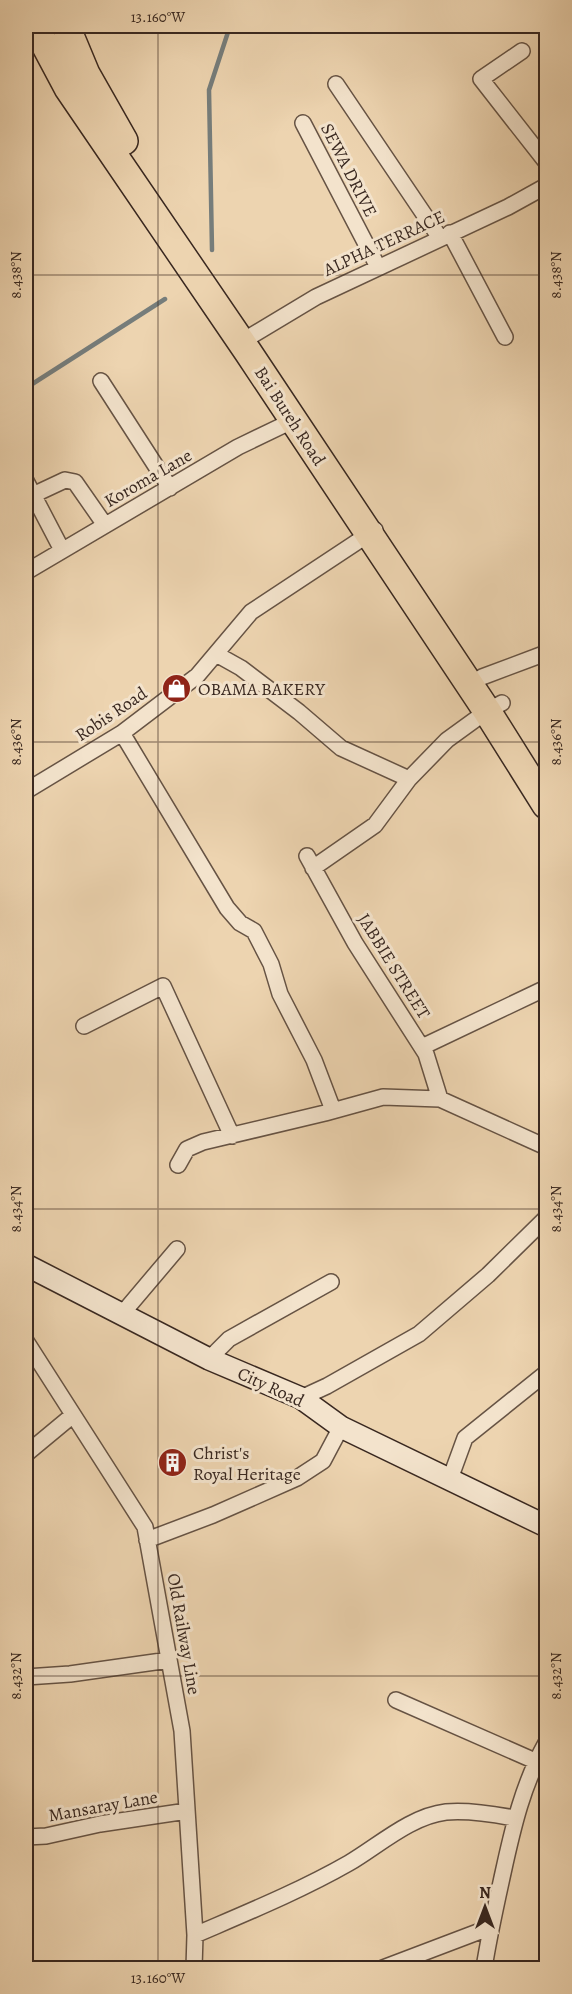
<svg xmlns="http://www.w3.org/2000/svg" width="572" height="1994" font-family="Alegreya,serif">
<rect width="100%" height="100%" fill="#edd4b0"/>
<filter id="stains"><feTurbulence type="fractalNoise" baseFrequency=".00333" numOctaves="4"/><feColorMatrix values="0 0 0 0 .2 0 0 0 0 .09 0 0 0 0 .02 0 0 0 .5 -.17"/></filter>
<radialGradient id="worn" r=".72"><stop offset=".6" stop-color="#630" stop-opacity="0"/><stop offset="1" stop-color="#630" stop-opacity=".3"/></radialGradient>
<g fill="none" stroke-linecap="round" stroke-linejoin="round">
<!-- stream -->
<path stroke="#767d7b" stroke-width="4.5" d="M 212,250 L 209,90 L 230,26
M 26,388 L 165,299"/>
<defs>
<path id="street" d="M 522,51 L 481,79 L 546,162
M 336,84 L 440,238
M 303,123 L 378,267
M 450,233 L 505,337
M 241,342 L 316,297 L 508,207 L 546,186
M 101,381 L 170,488
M 26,481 L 62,550
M 33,495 L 65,480 L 75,482 L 105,525
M 26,572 L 238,447 L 292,421
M 216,654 L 241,668 L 299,712 L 341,748 L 409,779
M 482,677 L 546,653
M 122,733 L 227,908 L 240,923 L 254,931 L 271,964 L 280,994 L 314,1060 L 333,1110
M 26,791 L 122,733 L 197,676 L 251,612 L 375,530
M 307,856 L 355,943 L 426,1054 L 440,1099
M 313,868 L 375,825 L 409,779 L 447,740 L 487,711 L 502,703
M 84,1026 L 163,986 L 232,1136
M 422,1047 L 546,988
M 178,1165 L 187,1149 L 203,1142 L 325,1113 L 383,1097 L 440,1099 L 546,1147
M 122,1314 L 177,1249
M 26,1341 L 145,1527 L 182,1731 L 195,1935 L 194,1968
M 209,1359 L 229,1339 L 331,1282
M 301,1398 L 327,1386 L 419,1334 L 488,1275 L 546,1218
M 26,1454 L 73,1415
M 450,1479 L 465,1438 L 546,1373
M 147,1540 L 213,1515 L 297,1478 L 323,1461 L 341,1427
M 26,1677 L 70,1674 L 169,1660
M 396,1700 L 535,1761
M 26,1837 L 46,1836 L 100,1824 L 187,1811
M 195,1935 C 246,1913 300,1891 349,1863 C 378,1846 411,1816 446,1812 C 468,1810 493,1814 514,1818
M 383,1968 L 491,1927
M 484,1968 C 489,1936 496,1905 503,1873 C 513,1827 523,1784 546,1743"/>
<path id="secondary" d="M 26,1265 L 209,1359 L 301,1398 L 341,1427 L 546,1526"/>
<path id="highway" d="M 35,26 L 68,88 L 248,352 L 487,711 L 546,805
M 66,26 L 86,74 L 124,141"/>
</defs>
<!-- street casing -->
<use href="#street" stroke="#665344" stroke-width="18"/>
<!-- secondary casing -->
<use href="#secondary" stroke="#392820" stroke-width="24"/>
<!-- highway casing -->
<use href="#highway" stroke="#392820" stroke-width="30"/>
<!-- street -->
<use href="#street" stroke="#f3e3cc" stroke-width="15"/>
<!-- secondary -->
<use href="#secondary" stroke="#f3e3cc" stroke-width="21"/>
<!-- highway -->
<use href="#highway" stroke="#edd4b0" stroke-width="27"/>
</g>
<!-- ticks -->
<path fill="none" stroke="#392820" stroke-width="1.5" stroke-opacity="0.45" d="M 158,26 L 158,1968M 26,275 L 546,275M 26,742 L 546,742M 26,1209 L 546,1209M 26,1676 L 546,1676"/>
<!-- icons -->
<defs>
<symbol id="shop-disc" viewBox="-11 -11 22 22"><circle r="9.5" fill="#8f2418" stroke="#f3e3cc"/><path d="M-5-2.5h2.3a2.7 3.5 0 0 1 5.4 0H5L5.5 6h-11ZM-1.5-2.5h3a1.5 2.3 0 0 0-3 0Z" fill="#fff"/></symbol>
<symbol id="building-disc" viewBox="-11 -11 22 22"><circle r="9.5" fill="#8f2418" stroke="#f3e3cc"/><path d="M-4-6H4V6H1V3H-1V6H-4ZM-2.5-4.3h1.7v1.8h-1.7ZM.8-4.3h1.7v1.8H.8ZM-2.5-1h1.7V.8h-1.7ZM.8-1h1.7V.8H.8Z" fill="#fff"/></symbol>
</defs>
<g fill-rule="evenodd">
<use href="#shop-disc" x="160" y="672" width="33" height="33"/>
<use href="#building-disc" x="156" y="1446" width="33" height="33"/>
</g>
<g text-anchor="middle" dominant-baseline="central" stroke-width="6" stroke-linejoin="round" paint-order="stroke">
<!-- street labels -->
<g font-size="18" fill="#392820" stroke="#f3e3cc">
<text transform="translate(349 170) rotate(63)">SEWA DRIVE</text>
<text transform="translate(384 243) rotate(-25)">ALPHA TERRACE</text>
<text transform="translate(290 416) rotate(57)">Bai Bureh Road</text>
<text transform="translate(148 478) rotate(-30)">Koroma Lane</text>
<text transform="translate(111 714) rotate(-34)">Robis Road</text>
<text transform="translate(394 966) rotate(58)">JABBIE STREET</text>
<text transform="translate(271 1387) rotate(25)">City Road</text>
<text transform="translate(184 1634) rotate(80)">Old Railway Line</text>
<text transform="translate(103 1806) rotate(-10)">Mansaray Lane</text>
</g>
<!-- poi labels -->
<g font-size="18" fill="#392820" stroke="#f3e3cc" text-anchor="start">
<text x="198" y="689">OBAMA BAKERY</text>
<text x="193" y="1453">Christ's<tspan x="193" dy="21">Royal Heritage</tspan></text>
</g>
</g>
<!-- margin -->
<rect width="572" height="1994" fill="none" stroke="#edd4b0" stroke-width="66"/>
<!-- north arrow -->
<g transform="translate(485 1907)" stroke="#f3e3cc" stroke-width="4.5" paint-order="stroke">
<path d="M0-4.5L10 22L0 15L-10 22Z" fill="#392820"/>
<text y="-9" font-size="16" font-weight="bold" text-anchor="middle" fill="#392820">N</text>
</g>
<rect x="33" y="33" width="506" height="1928" fill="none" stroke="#392820" stroke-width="2"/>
<g font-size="15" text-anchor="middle" fill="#392820">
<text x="158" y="22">13.160°W</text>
<text transform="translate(16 275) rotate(-90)" y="5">8.438°N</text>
<text transform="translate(556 275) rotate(-90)" y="5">8.438°N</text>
<text transform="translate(16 742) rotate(-90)" y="5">8.436°N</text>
<text transform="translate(556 742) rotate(-90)" y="5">8.436°N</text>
<text transform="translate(16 1209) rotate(-90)" y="5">8.434°N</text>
<text transform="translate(556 1209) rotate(-90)" y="5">8.434°N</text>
<text transform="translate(16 1676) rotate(-90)" y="5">8.432°N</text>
<text transform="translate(556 1676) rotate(-90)" y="5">8.432°N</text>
<text x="158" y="1983">13.160°W</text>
</g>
<rect width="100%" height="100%" filter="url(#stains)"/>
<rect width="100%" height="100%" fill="url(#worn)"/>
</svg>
